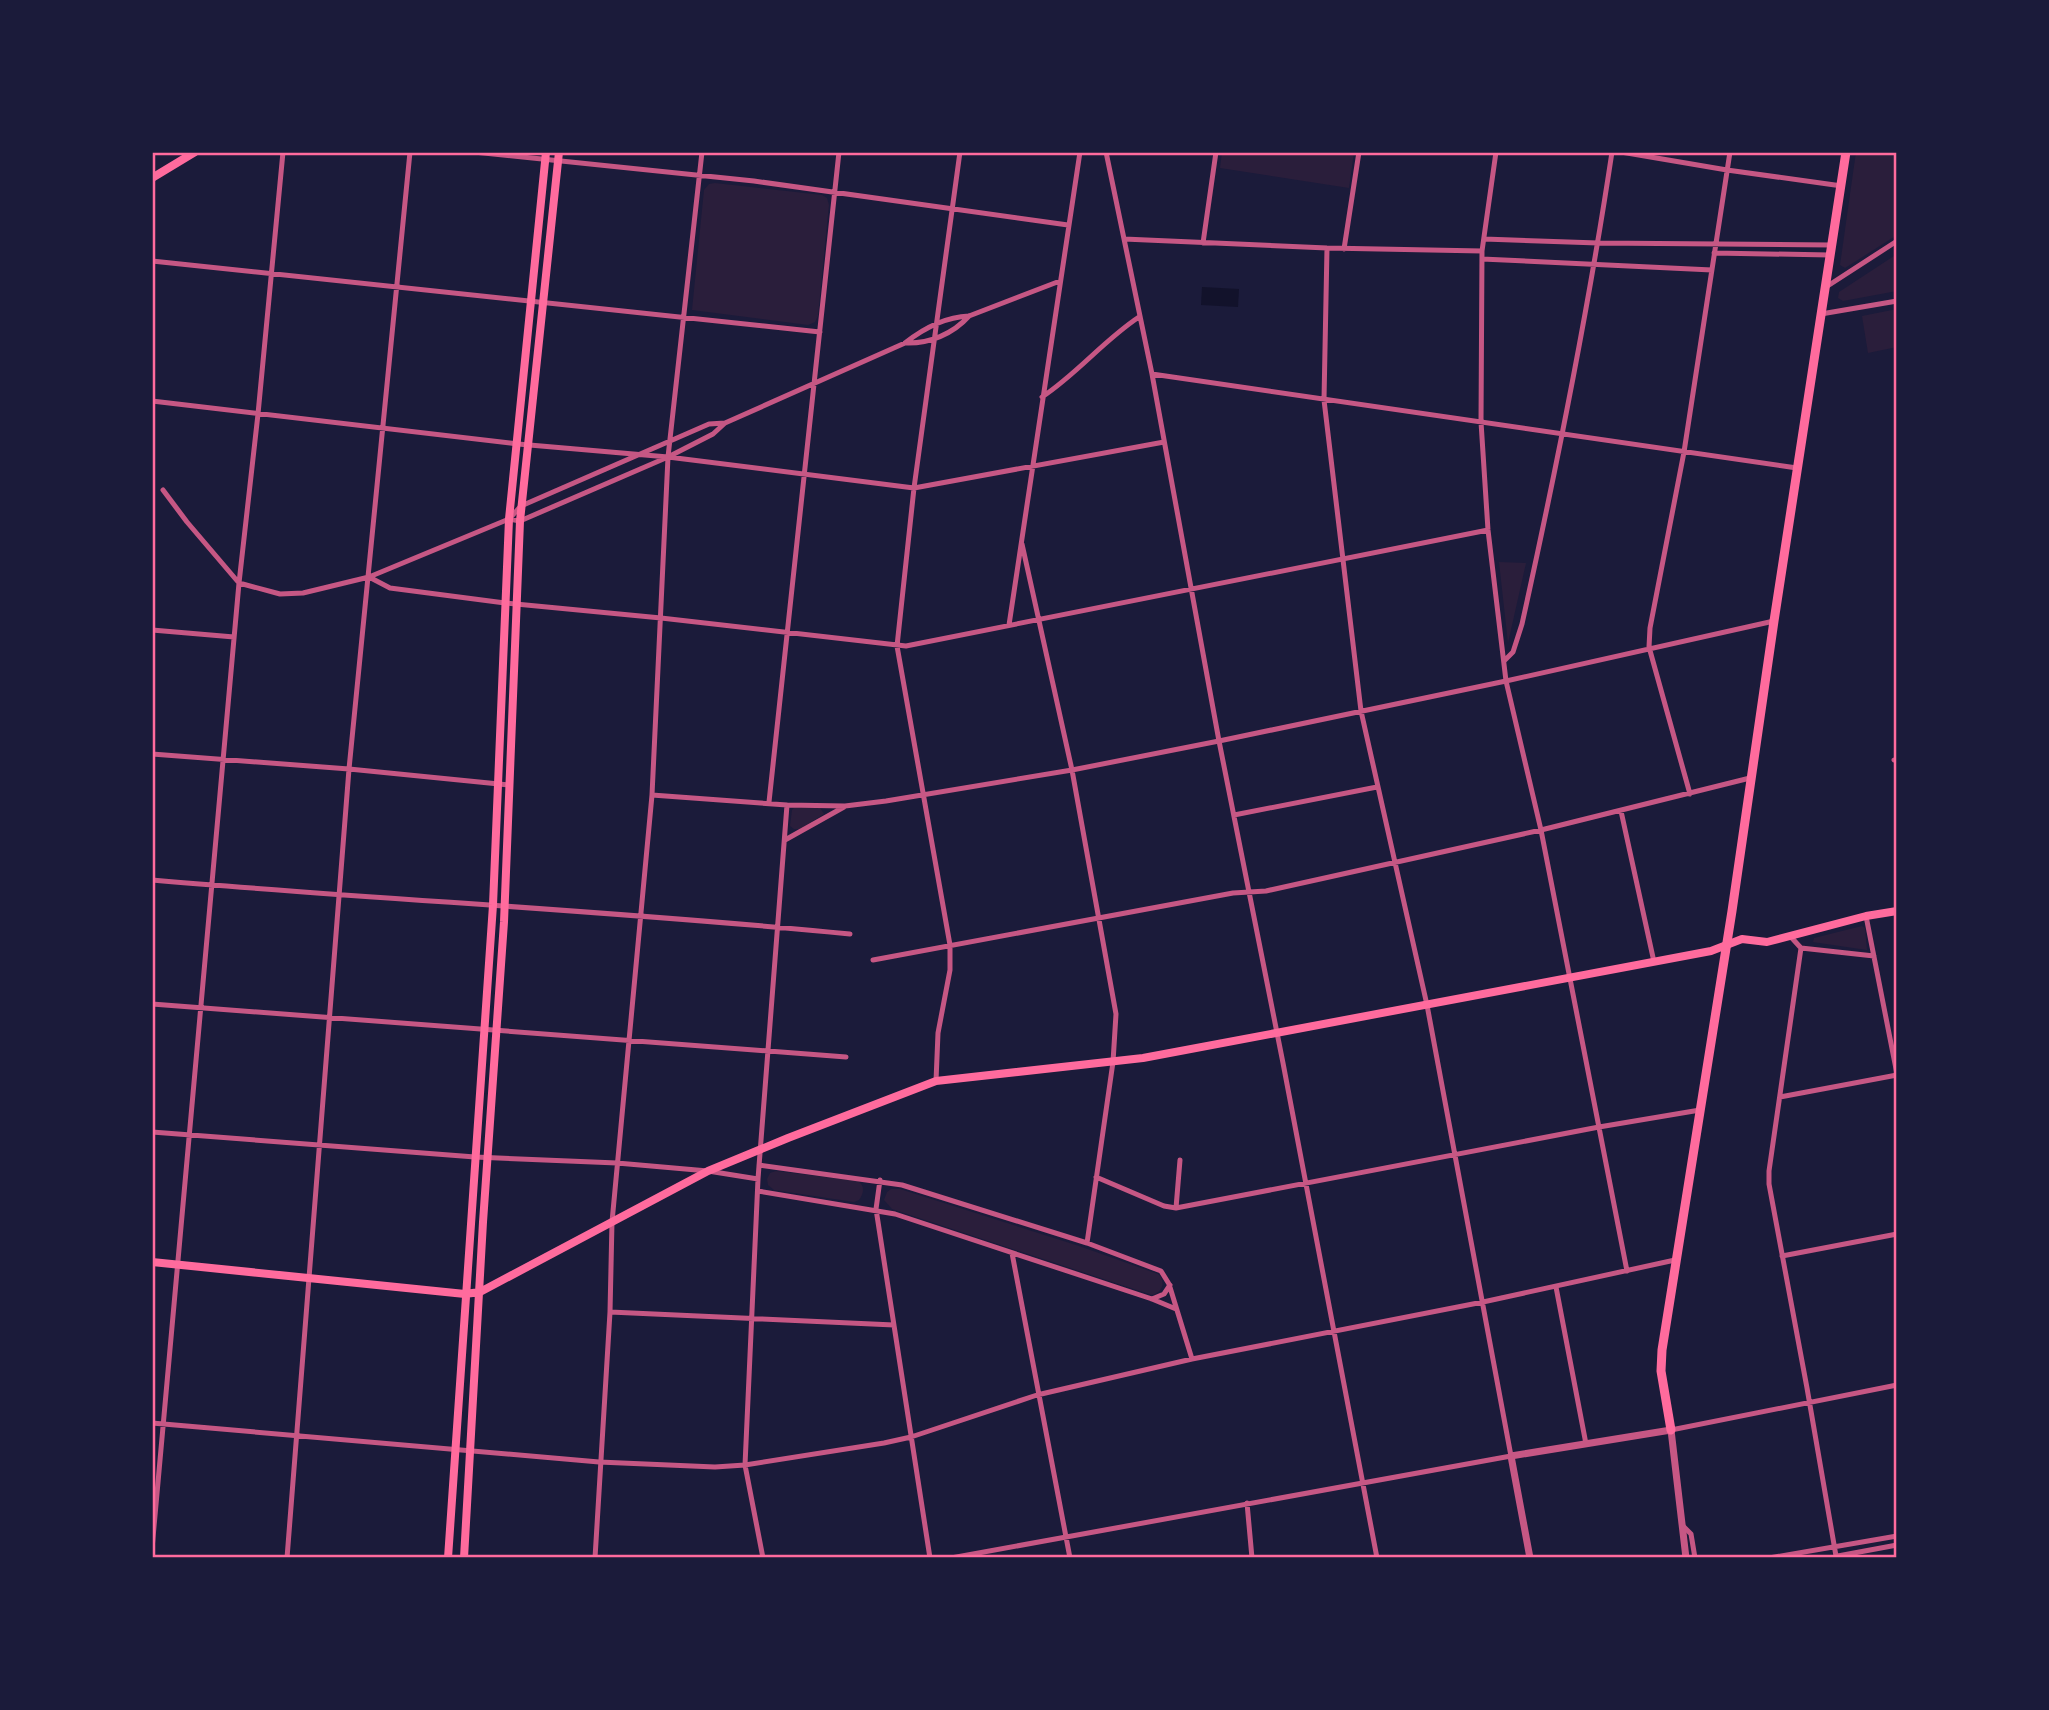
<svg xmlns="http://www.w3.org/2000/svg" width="2049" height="1710" font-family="Karla,sans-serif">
<rect width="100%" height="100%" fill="#1b1b3a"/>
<!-- green -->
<path fill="#2a1e3b" d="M 1222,152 L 1354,152 L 1349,188 L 1220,168 Z
M 1856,152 L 1897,152 L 1897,235 L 1845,268 L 1840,265 Z
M 715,183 L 822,195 L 827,198 L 829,205 L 818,316 L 815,322 L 808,325 L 692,310 L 704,190 L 709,184 Z
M 1897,254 L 1897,291 L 1843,301 L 1838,298 L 1839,292 Z
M 1897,309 L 1897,347 L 1868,353 L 1862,316 Z
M 1499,562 L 1526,563 L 1508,643 Z
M 794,808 L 820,808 L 824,814 L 800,829 L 794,829 L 790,826 L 792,810 Z
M 1862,926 L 1865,928 L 1867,950 L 1813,942 L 1814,938 Z
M 776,1171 L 858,1181 C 865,1186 864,1193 859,1200 L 854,1202 L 774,1190 L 768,1185 L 767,1179 L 770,1173 Z
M 891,1189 L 900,1189 L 1079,1246 L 1158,1274 C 1166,1281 1163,1292 1152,1295 L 892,1209 L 884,1200 L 887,1192 Z"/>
<!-- water -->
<path fill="#12122b" d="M 1202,287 L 1239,289 L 1238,307 L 1201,305 Z"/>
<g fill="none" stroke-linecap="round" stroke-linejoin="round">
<!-- minor -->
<path stroke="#c65784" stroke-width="5" d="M 474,152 L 754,181 L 1068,225
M 1106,152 L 1152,374 L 1219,741 L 1283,1063 L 1377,1558
M 1496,152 L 1482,251 L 1481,422 L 1488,530 L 1506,681 L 1541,830 L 1627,1271
M 1621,152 L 1727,170 L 1842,186
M 1124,239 L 1327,248 L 1482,251
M 1484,239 L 1598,243 L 1832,245
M 1203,243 L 1216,152
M 1344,249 L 1359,152
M 1714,253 L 1830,255
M 1482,259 L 1712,270
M 152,261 L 820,332
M 1826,287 L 1897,241
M 1821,314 L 1897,301
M 905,343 C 929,344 953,334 969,316
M 1152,374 L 1797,468
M 1042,397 C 1077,374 1104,340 1139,317
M 152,401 L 518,444 L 668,457 L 914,488 L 1164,442
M 163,490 L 187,522 L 239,583 L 280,594 L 303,593 L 369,577 L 509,519 L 521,506 L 709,424 L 725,423
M 509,519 L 520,521 L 668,457 L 713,434 L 725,423 L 905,343 C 924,328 945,317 969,316 L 1060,281
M 1022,544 L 1072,770 L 1116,1014 L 1113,1062 L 1087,1243
M 369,577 L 390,588 L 505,603 L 661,618 L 906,646 L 1488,530
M 1009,625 L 1080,152
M 152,630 L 234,637
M 1504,661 L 1513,652 L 1522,624 C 1557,466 1588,312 1612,152
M 152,754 L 349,769 L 509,785
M 1894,760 L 1897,759
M 1690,794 L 1649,647 L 1650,628 L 1684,452 L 1730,152
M 652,795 L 787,805 L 845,806 L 886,801 L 1072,770 L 1219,741 L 1506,681 L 1774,621
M 769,802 L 839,152
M 1621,811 L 1654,962
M 1234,815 L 1377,787
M 785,840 L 844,807
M 152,880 C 385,900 618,911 850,934
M 1866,916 L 1897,1074
M 1790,936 L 1801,948 L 1874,956
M 1801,948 L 1769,1171 L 1769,1184 L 1807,1388 L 1836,1556
M 873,960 L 1233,893 L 1266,891 L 1541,830 L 1750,778
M 152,1004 L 846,1057
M 936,1081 L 938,1033 L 950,970 L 950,945 L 897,646 L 914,488 L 960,152
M 1780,1097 L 1897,1075
M 152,1132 L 475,1157 L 617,1163 L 708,1171 L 758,1179
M 759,1165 L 902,1185 L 1087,1243 L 1161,1271 L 1169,1284 L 1192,1359
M 1096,1177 L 1164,1206 L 1176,1208 L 1599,1127 L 1700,1110
M 880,1180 L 876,1209 L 930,1558
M 758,1191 L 895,1214 L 1152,1299 L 1176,1309
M 1176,1208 L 1180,1160
M 1012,1253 L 1070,1558
M 1782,1256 L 1897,1234
M 1556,1287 L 1586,1444
M 1152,1299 L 1164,1294 L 1170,1285
M 610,1312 L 894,1325
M 152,1423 L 599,1462 L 715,1467 L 745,1465 L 884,1443 L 911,1437 L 1037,1395 L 1192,1359 L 1483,1302 L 1675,1260
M 1671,1430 L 1897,1385
M 1247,1503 L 1252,1558
M 1683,1526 L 1691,1534 L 1695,1558
M 152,1549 L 239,583 L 258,414 L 283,152
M 287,1558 L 349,769 L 410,152
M 595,1558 L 610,1312 L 612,1222 L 652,795 L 668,457 L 702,152
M 763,1558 L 745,1465 L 758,1179 L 787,805
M 951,1558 L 1511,1456 L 1427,1005 L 1361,711 L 1324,400 L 1327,248
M 1769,1558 L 1897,1536
M 1827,1558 L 1897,1545"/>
<!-- tertiary -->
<path stroke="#c65784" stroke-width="7" d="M 1530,1558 L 1511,1456 L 1671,1430 L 1686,1558"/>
<!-- secondary -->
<path stroke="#ff6b9d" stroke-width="8" d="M 152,178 L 195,152
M 152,1262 L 465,1294 L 480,1292 L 708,1171 L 788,1138 L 936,1081 L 1143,1058 L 1711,951 L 1742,939 L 1767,942 L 1866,916 L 1897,911
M 448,1558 L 493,905 L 509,519 L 546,152
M 464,1558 L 483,1222 L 504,922 L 520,521 L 559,152"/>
<!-- primary -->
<path stroke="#ff6b9d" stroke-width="9" d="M 1671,1430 L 1661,1371 L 1662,1350 L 1732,911 L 1774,621 L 1846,152"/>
</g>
<!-- border -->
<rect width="2049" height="1710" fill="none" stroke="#1b1b3a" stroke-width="308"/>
<rect x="154" y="154" width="1741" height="1402" fill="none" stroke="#ff6b9d" stroke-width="2.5"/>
</svg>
